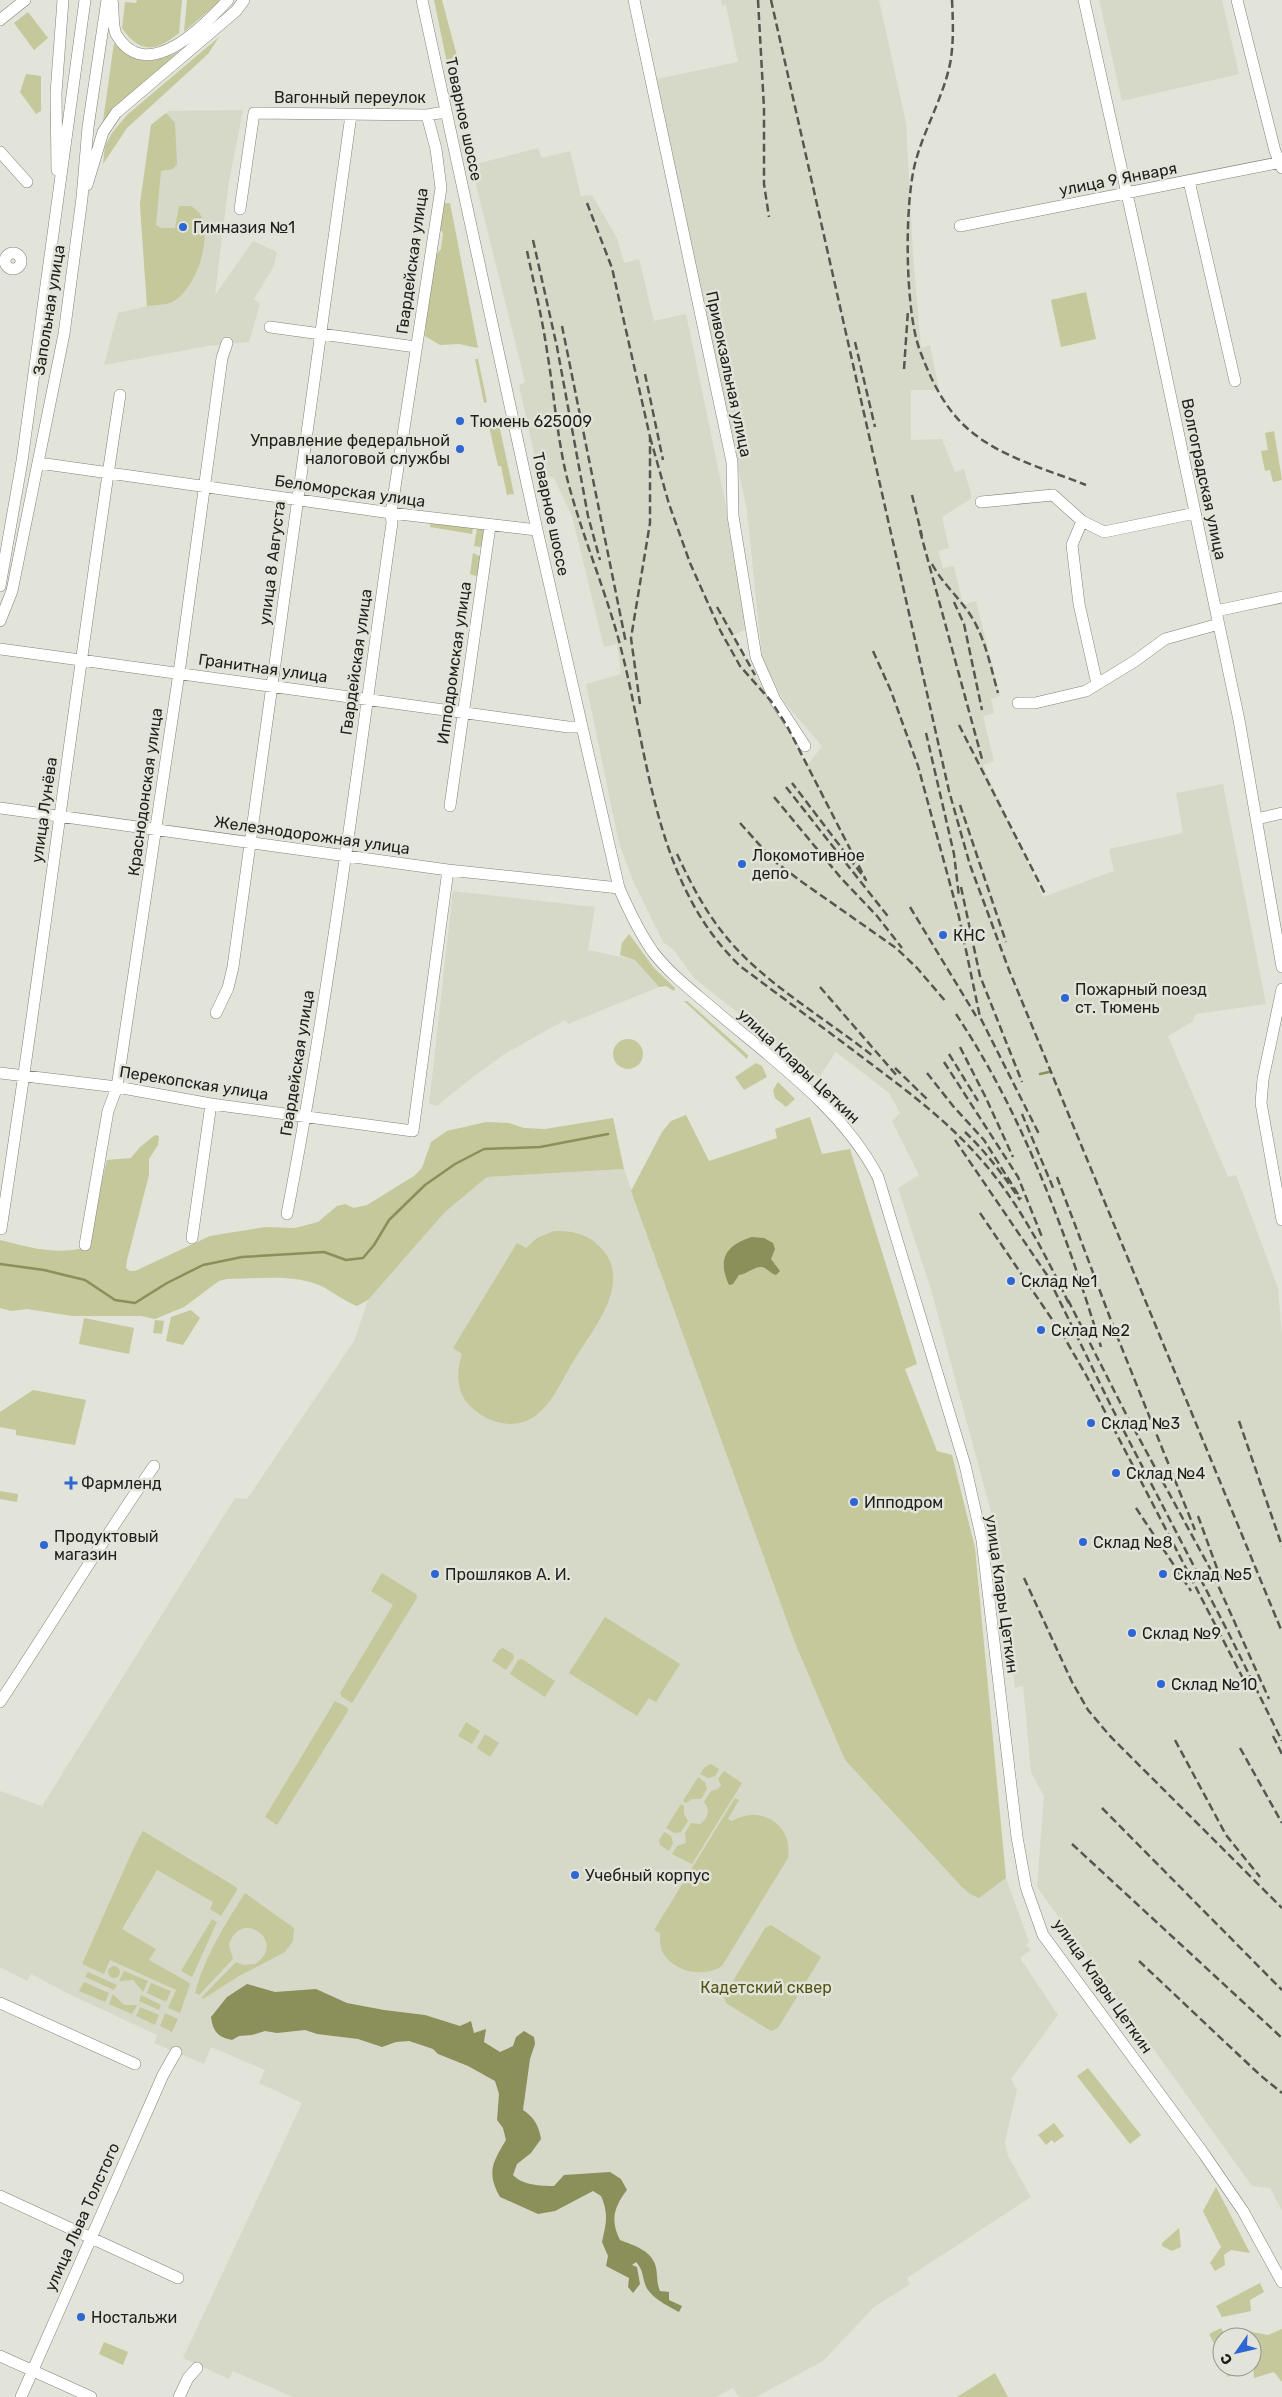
<svg xmlns="http://www.w3.org/2000/svg" width="1282" height="2397" font-family="Rubik,sans-serif">
<rect width="100%" height="100%" fill="#e2e3d9"/>
<!-- built -->
<path fill="#d7d9c8" d="M 721,0 L 879,0 L 906,123 L 913,254 L 921,348 L 930,345 L 939,390 L 911,390 L 911,440 L 942,439 L 955,472 L 964,469 L 972,498 L 942,517 L 949,548 L 938,551 L 943,568 L 954,566 L 963,605 L 976,601 L 1000,696 L 991,699 L 994,713 L 983,716 L 994,761 L 983,765 L 1043,897 L 1114,871 L 1109,849 L 1183,833 L 1176,793 L 1223,784 L 1266,1004 L 1196,1014 L 1192,1022 L 1168,1036 L 1228,1177 L 1236,1175 L 1278,1288 L 1282,1335 L 1282,2211 L 1270,2188 L 1252,2186 L 1037,1887 L 1044,1796 L 1031,1772 L 1023,1686 L 1015,1688 L 992,1516 L 932,1293 L 898,1188 L 919,1175 L 892,1121 L 900,1113 L 889,1093 L 836,1052 L 819,1077 L 694,978 L 673,949 L 663,942 L 634,883 L 619,843 L 586,684 L 621,674 L 617,644 L 604,647 L 572,516 L 554,478 L 539,476 L 519,385 L 525,382 L 472,169 L 476,164 L 538,148 L 542,158 L 570,151 L 581,196 L 592,195 L 617,238 L 624,263 L 639,259 L 654,321 L 686,314 L 731,530 L 747,628 L 733,636 L 807,766 L 822,746 L 784,702 L 762,657 L 747,511 L 657,79 L 738,62 L 726,5 L 722,6 Z
M 1099,0 L 1222,0 L 1239,74 L 1122,101 Z
M 243,110 L 229,181 L 215,295 L 253,241 L 277,252 L 274,266 L 254,299 L 260,304 L 249,342 L 208,346 L 104,365 L 118,313 L 147,306 L 140,204 L 151,125 L 169,111 Z
M 453,891 L 595,907 L 588,950 L 635,960 L 659,987 L 568,1024 L 565,1020 L 506,1053 L 469,1080 L 437,1106 L 429,1104 Z
M 624,1169 L 786,1616 L 845,1760 L 970,1894 L 979,1898 L 1006,1878 L 1029,1942 L 1026,1945 L 1031,1950 L 1020,1958 L 1058,2015 L 1011,2079 L 1017,2090 L 1005,2142 L 1008,2156 L 1031,2197 L 907,2278 L 910,2284 L 874,2307 L 823,2361 L 756,2397 L 739,2397 L 733,2388 L 716,2397 L 293,2397 L 233,2371 L 229,2379 L 183,2358 L 302,2103 L 259,2083 L 265,2070 L 211,2047 L 204,2064 L 154,2043 L 157,2035 L 69,1994 L 31,1974 L 27,1981 L 0,1967 L 0,1791 L 42,1806 L 235,1498 L 247,1499 L 354,1341 L 368,1300 L 445,1212 L 487,1177 Z"/>
<!-- green -->
<path fill="#c4c89a" d="M 137,0 L 182,0 L 179,33 C 156,52 140,54 122,28 L 125,2 L 136,3 Z
M 187,0 L 221,0 L 184,32 Z
M 434,0 L 442,0 L 457,56 L 457,67 L 448,68 Z
M 28,12 L 48,38 L 34,50 L 14,23 Z
M 219,37 L 208,54 L 127,128 L 103,164 L 105,146 L 112,133 L 127,115 Z
M 114,43 C 137,67 154,64 183,50 L 122,101 L 103,121 Z
M 26,74 L 41,76 L 41,111 L 36,114 L 20,92 Z
M 166,113 L 175,123 L 177,164 L 173,169 L 161,171 L 156,225 L 161,228 L 175,228 L 179,206 L 191,206 C 194,208 198,211 200,214 C 214,237 195,293 170,303 C 164,305 154,305 147,306 L 140,204 L 151,125 Z
M 444,203 L 450,203 L 478,348 L 459,344 L 440,345 L 425,336 L 431,261 L 441,249 L 443,233 L 440,229 Z
M 1086,292 L 1096,339 L 1061,347 L 1051,300 Z
M 475,359 L 478,359 L 487,402 L 484,403 Z
M 498,420 L 514,494 L 507,495 L 501,466 L 498,466 L 488,422 Z
M 1274,431 L 1282,480 L 1273,482 L 1270,470 L 1265,471 L 1261,451 L 1268,450 L 1265,433 Z
M 431,522 L 473,527 L 472,534 L 430,527 Z
M 477,528 L 485,529 L 483,545 L 480,547 L 474,546 Z
M 473,553 L 481,557 L 479,573 L 476,576 L 470,574 Z
M 629,934 L 654,968 L 675,988 L 674,991 L 666,986 L 659,987 L 635,960 L 620,955 L 622,943 Z
M 684,1001 L 687,1001 L 748,1055 L 747,1059 Z
M613 1054a15 15 0 1 1 30 0a15 15 0 1 1-30 0Z
M 756,1063 L 762,1066 L 767,1077 L 744,1090 L 735,1077 Z
M 778,1082 L 795,1099 L 786,1107 L 775,1098 L 773,1090 Z
M 686,1115 L 709,1161 L 777,1138 L 775,1129 L 810,1117 L 822,1154 L 850,1149 L 917,1364 L 905,1369 L 937,1451 L 952,1455 L 975,1548 L 1006,1878 L 979,1898 L 970,1894 L 962,1887 L 845,1760 L 795,1643 L 631,1191 L 662,1132 L 671,1121 Z
M 613,1118 L 624,1169 L 487,1177 L 445,1212 L 368,1300 L 357,1306 C 341,1300 329,1288 316,1284 C 289,1274 256,1279 227,1279 L 219,1281 L 184,1307 L 155,1319 L 141,1316 L 73,1316 L 27,1309 L 11,1311 L 0,1308 L 0,1240 C 28,1247 58,1256 86,1247 L 107,1160 L 131,1158 L 140,1147 L 155,1135 L 159,1136 L 158,1145 L 149,1159 L 149,1175 L 127,1260 L 126,1268 L 130,1271 L 135,1271 L 210,1236 L 265,1227 L 295,1228 L 318,1222 L 337,1206 L 345,1204 L 354,1208 L 367,1205 L 414,1176 L 422,1168 L 431,1142 L 447,1131 L 486,1122 L 509,1123 L 524,1128 L 545,1129 Z
M 554,1231 C 572,1231 586,1233 599,1246 C 635,1280 594,1328 574,1360 C 563,1378 553,1403 535,1416 C 514,1431 487,1423 470,1406 C 456,1392 456,1372 462,1354 L 453,1348 L 517,1243 L 526,1248 L 537,1238 Z
M 191,1310 L 200,1318 L 183,1345 L 166,1341 L 171,1317 Z
M 84,1318 L 134,1328 L 129,1354 L 79,1344 Z
M 155,1320 L 164,1321 L 162,1334 L 153,1333 Z
M 33,1390 L 86,1400 L 75,1445 L 16,1435 L 16,1430 L 0,1427 L 0,1412 Z
M 0,1491 L 18,1494 L 17,1502 L 0,1499 Z
M 382,1573 L 416,1594 L 417,1598 L 352,1703 L 342,1697 L 340,1693 L 393,1605 L 371,1591 Z
M 605,1617 L 680,1664 L 656,1702 L 649,1698 L 637,1716 L 569,1673 Z
M 503,1648 L 513,1654 L 514,1658 L 506,1670 L 492,1661 L 499,1650 Z
M 522,1659 L 555,1681 L 545,1697 L 510,1674 L 518,1660 Z
M 335,1701 L 347,1707 L 348,1711 L 277,1825 L 265,1817 Z
M 466,1722 L 480,1731 L 472,1744 L 458,1736 Z
M 485,1734 L 499,1743 L 490,1757 L 477,1748 Z
M 711,1764 L 719,1769 L 715,1776 L 708,1778 L 700,1774 L 705,1767 Z
M 724,1771 L 742,1783 L 692,1864 L 672,1854 L 677,1846 L 686,1843 L 685,1833 L 691,1823 L 700,1824 C 708,1818 711,1810 704,1802 L 711,1791 L 718,1789 L 721,1785 L 718,1779 Z
M 698,1777 L 705,1782 L 707,1789 L 701,1799 L 692,1799 L 686,1803 L 683,1801 Z
M 735,1798 L 739,1800 L 728,1819 L 732,1821 C 760,1805 793,1823 788,1858 L 722,1966 C 704,1978 674,1972 663,1953 C 660,1947 660,1940 660,1933 L 654,1930 Z
M 681,1804 L 684,1806 L 684,1814 L 688,1821 L 681,1832 L 674,1833 L 666,1828 Z
M 143,1831 L 236,1887 L 237,1890 L 221,1916 L 210,1909 L 213,1902 L 157,1870 L 122,1929 L 156,1949 L 149,1960 L 188,1982 L 190,1984 L 180,2013 L 168,2008 L 176,1990 L 110,1960 L 104,1974 L 82,1964 L 135,1845 Z
M 664,1832 L 671,1836 L 673,1843 L 669,1851 L 660,1845 L 659,1840 Z
M 245,1893 L 294,1928 L 293,1941 L 285,1952 L 239,1976 L 203,1999 L 202,1997 L 236,1962 L 243,1965 L 255,1964 C 289,1941 239,1907 229,1945 L 233,1959 L 199,1995 L 195,1993 C 204,1958 225,1924 245,1893 Z
M 212,1919 L 217,1922 L 192,1977 L 181,1971 Z
M 771,1925 L 821,1957 L 778,2028 L 771,2031 L 726,2003 L 724,1996 L 765,1928 Z
M108 1972a6 6 0 1 1 12 0a6 6 0 1 1-12 0Z
M 124,1971 L 148,1981 L 143,1992 L 133,1980 L 119,1981 Z
M 88,1972 L 117,1985 L 114,1990 L 85,1977 Z
M 84,1982 L 109,1993 L 105,2002 L 79,1991 Z
M 151,1983 L 171,1991 L 166,2002 L 147,1993 Z
M 113,1994 L 124,2005 L 137,2005 L 132,2014 L 109,2004 Z
M 141,1995 L 161,2005 L 159,2010 L 139,2001 Z
M 140,2007 L 159,2015 L 155,2025 L 136,2016 Z
M 165,2013 L 178,2019 L 172,2032 L 160,2026 Z
M 1088,2068 L 1141,2135 L 1130,2144 L 1077,2076 Z
M 1054,2123 L 1064,2136 L 1054,2143 L 1052,2140 L 1046,2145 L 1038,2135 Z
M 1216,2187 L 1250,2253 L 1231,2250 L 1224,2255 L 1225,2265 L 1215,2271 L 1210,2263 L 1221,2247 L 1203,2211 Z
M 1179,2228 L 1181,2247 L 1172,2251 L 1162,2246 L 1162,2243 Z
M 1260,2283 L 1264,2292 L 1250,2300 L 1251,2311 L 1222,2317 L 1216,2306 Z
M 1221,2328 L 1226,2337 L 1222,2337 L 1222,2348 L 1218,2351 L 1209,2334 Z
M 1282,2329 L 1282,2382 L 1274,2372 L 1254,2378 L 1252,2337 L 1239,2337 L 1240,2330 L 1268,2335 Z
M 104,2342 L 128,2352 L 123,2365 L 99,2354 Z
M 1223,2367 L 1241,2367 L 1242,2370 L 1228,2377 Z
M 995,2373 L 1008,2397 L 957,2397 Z"/>
<!-- water -->
<path fill="#8b8f5a" d="M 752,1237 L 764,1238 L 773,1243 L 775,1249 L 771,1259 L 780,1271 L 776,1275 C 771,1274 767,1268 762,1267 C 754,1266 748,1274 739,1275 L 733,1284 L 729,1285 C 717,1259 726,1245 752,1237 Z
M 247,1984 L 275,1992 L 316,1989 L 347,2003 L 384,2010 L 425,2015 L 460,2026 L 471,2021 L 474,2033 L 486,2029 L 484,2042 L 500,2052 L 513,2046 L 516,2037 L 524,2031 L 534,2037 L 535,2044 L 530,2059 L 523,2110 C 534,2117 539,2126 541,2139 L 531,2153 L 517,2164 L 513,2175 C 522,2185 541,2186 554,2186 L 564,2175 L 610,2172 L 621,2179 L 627,2190 C 614,2207 610,2220 620,2240 C 633,2245 650,2250 655,2264 C 658,2273 656,2282 660,2291 L 669,2292 L 669,2300 L 682,2306 L 679,2312 C 668,2306 649,2297 645,2284 C 642,2274 643,2270 636,2262 L 632,2265 L 637,2267 L 640,2284 L 633,2293 L 628,2287 L 629,2278 L 606,2266 L 608,2256 L 602,2242 C 606,2224 609,2214 601,2196 L 593,2191 L 555,2211 L 538,2214 L 500,2197 C 486,2172 493,2162 506,2140 L 503,2128 L 497,2120 L 499,2094 L 495,2081 L 468,2066 L 438,2054 L 433,2049 L 409,2041 L 396,2042 L 382,2047 L 358,2039 L 317,2034 L 305,2030 L 277,2033 L 265,2031 L 252,2035 L 239,2036 L 232,2040 C 218,2037 213,2032 211,2017 L 227,1997 Z"/>
<g fill="none" stroke-linecap="round" stroke-linejoin="round">
<!-- stream -->
<path stroke="#8b8f5a" stroke-width="2.5" d="M 1040,1074 L 1049,1072
M 0,1264 L 44,1270 L 85,1280 L 115,1300 L 135,1303 L 167,1283 L 203,1265 L 242,1257 L 324,1252 L 346,1260 L 363,1258 L 374,1245 L 389,1220 L 425,1185 L 455,1164 L 484,1149 L 540,1147 L 608,1134"/>
<defs>
<path id="minor" d="M 112,0 C 114,10 112,26 116,34 C 146,86 203,27 228,0
M 422,0 L 537,530 L 619,888 C 629,911 639,932 653,952 C 669,973 691,990 711,1007 C 770,1058 842,1107 878,1177 L 965,1465 L 982,1540 L 1017,1837 L 1026,1887 L 1043,1935 L 1204,2154 L 1243,2211 L 1282,2282
M 634,0 L 732,462 L 733,516 L 756,657 L 775,700 L 805,746
M 1084,0 L 1143,266 L 1239,720 L 1282,967
M 1237,0 L 1275,151 L 1282,168
M 0,20 L 25,0
M 0,152 L 27,182
M 57,170 L 56,93 L 63,0
M 1189,181 L 1235,381
M 87,185 L 103,132 L 116,113 L 236,11 L 244,0
M 240,209 L 254,113 L 427,115 L 445,112
M 960,226 L 1282,162
M5 261a8 8 0 1 1 16 0a8 8 0 1 1-16 0Z
M 270,327 L 416,347
M 39,463 L 391,513 L 537,530
M 981,502 L 1053,495 L 1082,521 L 1104,532 L 1195,513
M 1082,521 L 1072,545 L 1079,604 L 1097,684
M 0,586 L 22,461 L 85,0
M 1216,611 L 1282,597
M 0,621 L 12,591 L 64,334 L 82,198 L 88,127 L 107,0
M 0,649 L 568,727 L 581,727
M 1018,703 L 1035,703 L 1086,691 L 1135,661 L 1165,639 L 1219,624
M 450,806 L 490,526
M 0,808 L 448,870 L 619,888
M 1257,819 L 1282,813
M 1282,989 L 1263,1079 L 1261,1103 L 1282,1220
M 216,1013 L 228,988 L 233,967 L 351,115
M 0,1073 L 117,1087 L 211,1104 L 413,1131 L 448,870
M 287,1214 C 331,986 359,754 392,523 L 391,513 L 441,188 L 436,149 L 427,115
M 1,1229 C 44,951 77,672 120,395
M 192,1238 L 211,1104
M 85,1245 L 108,1111 L 117,1087 L 179,673 L 222,358 L 227,343
M 0,1702 C 52,1624 100,1543 154,1466
M 0,2003 L 135,2064
M 0,2196 L 178,2278
M 0,2356 L 91,2397
M 21,2397 L 163,2075 L 176,2052
M 179,2397 L 188,2378 L 197,2368"/>
</defs>
<!-- minor casing -->
<use href="#minor" stroke="#818279" stroke-width="12"/>
<!-- minor -->
<use href="#minor" stroke="#fff" stroke-width="11"/>
<!-- rail -->
<path stroke="#575752" stroke-width="2.5" stroke-dasharray="8 4" stroke-linecap="butt" d="M 758,0 L 764,108 L 764,184 L 769,217
M 771,0 L 949,791 L 970,865 L 1009,970 L 1282,1632
M 952,0 C 953,21 954,43 950,64 C 943,97 925,128 916,160 C 904,201 905,308 919,348 C 929,376 944,408 967,428 C 999,457 1046,469 1086,485
M 587,203 L 612,268 L 650,437 L 650,523 L 631,638 L 640,704
M 533,240 L 557,347 L 588,516 L 600,560
M 527,251 C 534,284 542,317 547,351 C 554,393 557,437 567,478 C 581,533 604,586 619,641 C 649,752 652,881 740,966 C 780,996 821,1026 862,1057 C 902,1087 943,1117 977,1155 C 1017,1199 1045,1253 1070,1306
M 562,326 L 626,643
M 855,342 L 875,427
M 904,369 L 908,310
M 645,374 L 663,460
M 650,437 L 669,504 L 690,563 L 720,630 L 740,666 L 771,701 L 787,726 L 866,880 L 792,783
M 912,495 L 922,536
M 920,531 L 982,759
M 932,564 C 941,581 956,595 967,610 C 985,635 990,665 998,693
M 954,602 L 964,624 L 982,710
M 717,607 L 755,675
M 873,651 L 891,691 L 918,766 L 959,917 L 980,1017 L 1040,1136
M 959,725 L 1045,894
M 926,733 L 954,854 L 959,897
M 786,787 L 890,919
M 774,797 L 841,878 L 877,916 L 902,948
M 960,805 L 1006,942
M 740,823 L 773,860 L 802,882 L 896,948 L 917,968 L 947,1003
M 677,854 C 690,882 704,909 723,933 C 760,981 825,1018 873,1056
M 961,887 L 980,976 L 1022,1082
M 910,907 L 976,1016
M 820,987 L 898,1077
M 956,1014 C 1023,1115 1066,1232 1101,1347
M 960,1047 L 985,1096 L 1013,1157
M 949,1054 L 978,1101
M 944,1062 L 1018,1177 L 1042,1237
M 895,1068 L 929,1101
M 927,1073 L 953,1106 L 984,1140 L 1021,1199
M 1022,1114 L 1054,1190
M 965,1132 C 986,1152 1004,1176 1020,1200
M 955,1140 L 1047,1275 L 1111,1406 L 1229,1634 L 1282,1741
M 1057,1177 L 1115,1331 L 1195,1530
M 980,1213 L 1064,1337 L 1086,1375 L 1249,1690
M 1068,1300 L 1127,1416 L 1213,1574 L 1269,1699
M 1239,1421 L 1282,1546
M 1136,1508 L 1191,1591
M 1198,1516 L 1222,1582
M 1024,1578 L 1072,1682 L 1088,1710 L 1110,1736 L 1282,1908
M 1273,1736 L 1282,1754
M 1175,1740 L 1226,1835 L 1260,1877
M 1240,1748 L 1282,1823
M 1102,1808 L 1282,1990
M 1072,1844 L 1282,2038
M 1139,1961 L 1260,2075 L 1282,2093"/>
</g>
<!-- markers -->
<g fill="#2e66d4" stroke="#e2e3d9" stroke-width="2">
<circle cx="183" cy="227" r="5"/>
<circle cx="460" cy="421" r="5"/>
<circle cx="460" cy="449" r="5"/>
<circle cx="742" cy="864" r="5"/>
<circle cx="943" cy="935" r="5"/>
<circle cx="1065" cy="998" r="5"/>
<circle cx="1011" cy="1281" r="5"/>
<circle cx="1041" cy="1330" r="5"/>
<circle cx="1091" cy="1423" r="5"/>
<circle cx="1116" cy="1473" r="5"/>
<path d="M68.5 1475.5h5v5h5v5h-5v5h-5v-5h-5v-5h5z"/>
<circle cx="854" cy="1502" r="5"/>
<circle cx="1083" cy="1542" r="5"/>
<circle cx="44" cy="1545" r="5"/>
<circle cx="435" cy="1574" r="5"/>
<circle cx="1163" cy="1574" r="5"/>
<circle cx="1132" cy="1633" r="5"/>
<circle cx="1161" cy="1684" r="5"/>
<circle cx="575" cy="1875" r="5"/>
<circle cx="81" cy="2317" r="5"/>
</g>
<g text-anchor="middle" dominant-baseline="central" stroke-width="5" stroke-linejoin="round" paint-order="stroke">
<!-- street labels -->
<g font-size="16" fill="#1f1f1c" stroke="#e2e3d9">
<text x="350" y="97">Вагонный переулок</text>
<text transform="translate(464 119) rotate(78)">Товарное шоссе</text>
<text transform="translate(1118 179) rotate(-11)">улица 9 Января</text>
<text transform="translate(412 261) rotate(-82)">Гвардейская улица</text>
<text transform="translate(49 310) rotate(-81)">Запольная улица</text>
<text transform="translate(729 374) rotate(78)">Привокзальная улица</text>
<text transform="translate(1204 479) rotate(78)">Волгоградская улица</text>
<text transform="translate(350 491) rotate(8)">Беломорская улица</text>
<text transform="translate(551 514) rotate(78)">Товарное шоссе</text>
<text transform="translate(272 563) rotate(-83)">улица 8 Августа</text>
<text transform="translate(356 662) rotate(-82)">Гвардейская улица</text>
<text transform="translate(454 663) rotate(-82)">Ипподромская улица</text>
<text transform="translate(263 668) rotate(8)">Гранитная улица</text>
<text transform="translate(145 792) rotate(-82)">Краснодонская улица</text>
<text transform="translate(44 810) rotate(-82)">улица Лунёва</text>
<text transform="translate(312 835) rotate(8)">Железнодорожная улица</text>
<text transform="translate(297 1063) rotate(-81)">Гвардейская улица</text>
<text transform="translate(799 1066) rotate(43)">улица Клары Цеткин</text>
<text transform="translate(194 1083) rotate(9)">Перекопская улица</text>
<text transform="translate(1002 1594) rotate(82)">улица Клары Цеткин</text>
<text transform="translate(1103 1986) rotate(55)">улица Клары Цеткин</text>
<text transform="translate(82 2217) rotate(-66)">улица Льва Толстого</text>
</g>
<!-- poi labels -->
<g font-size="16" fill="#1f1f1c" stroke="#e2e3d9" text-anchor="start">
<text x="193" y="227">Гимназия №1</text>
<text x="470" y="421">Тюмень 625009</text>
<text x="450" y="440" text-anchor="end">Управление федеральной<tspan x="450" dy="18">налоговой службы</tspan></text>
<text x="752" y="855">Локомотивное<tspan x="752" dy="18">депо</tspan></text>
<text x="953" y="935">КНС</text>
<text x="1075" y="989">Пожарный поезд<tspan x="1075" dy="18">ст. Тюмень</tspan></text>
<text x="1021" y="1281">Склад №1</text>
<text x="1051" y="1330">Склад №2</text>
<text x="1101" y="1423">Склад №3</text>
<text x="1126" y="1473">Склад №4</text>
<text x="81" y="1483">Фармленд</text>
<text x="864" y="1502">Ипподром</text>
<text x="54" y="1536">Продуктовый<tspan x="54" dy="18">магазин</tspan></text>
<text x="1093" y="1542">Склад №8</text>
<text x="445" y="1574">Прошляков А. И.</text>
<text x="1173" y="1574">Склад №5</text>
<text x="1142" y="1633">Склад №9</text>
<text x="1171" y="1684">Склад №10</text>
<text x="585" y="1875">Учебный корпус</text>
<text x="91" y="2317">Ностальжи</text>
</g>
<!-- park labels -->
<g font-size="16" fill="#525416" stroke="#e2e3d9">
<text x="766" y="1987">Кадетский сквер</text>
</g>
</g>
<!-- north arrow -->
<g transform="translate(1237 2352) rotate(236)"><circle r="24" fill="#e2e3d9" stroke="#94958d"/>
<path d="M0-4L9 19L0 12L-9 19Z" fill="#2e66d4"/>
<text y="-8" font-size="14" font-weight="bold" text-anchor="middle" fill="#1f1f1c">С</text>
</g>
</svg>
